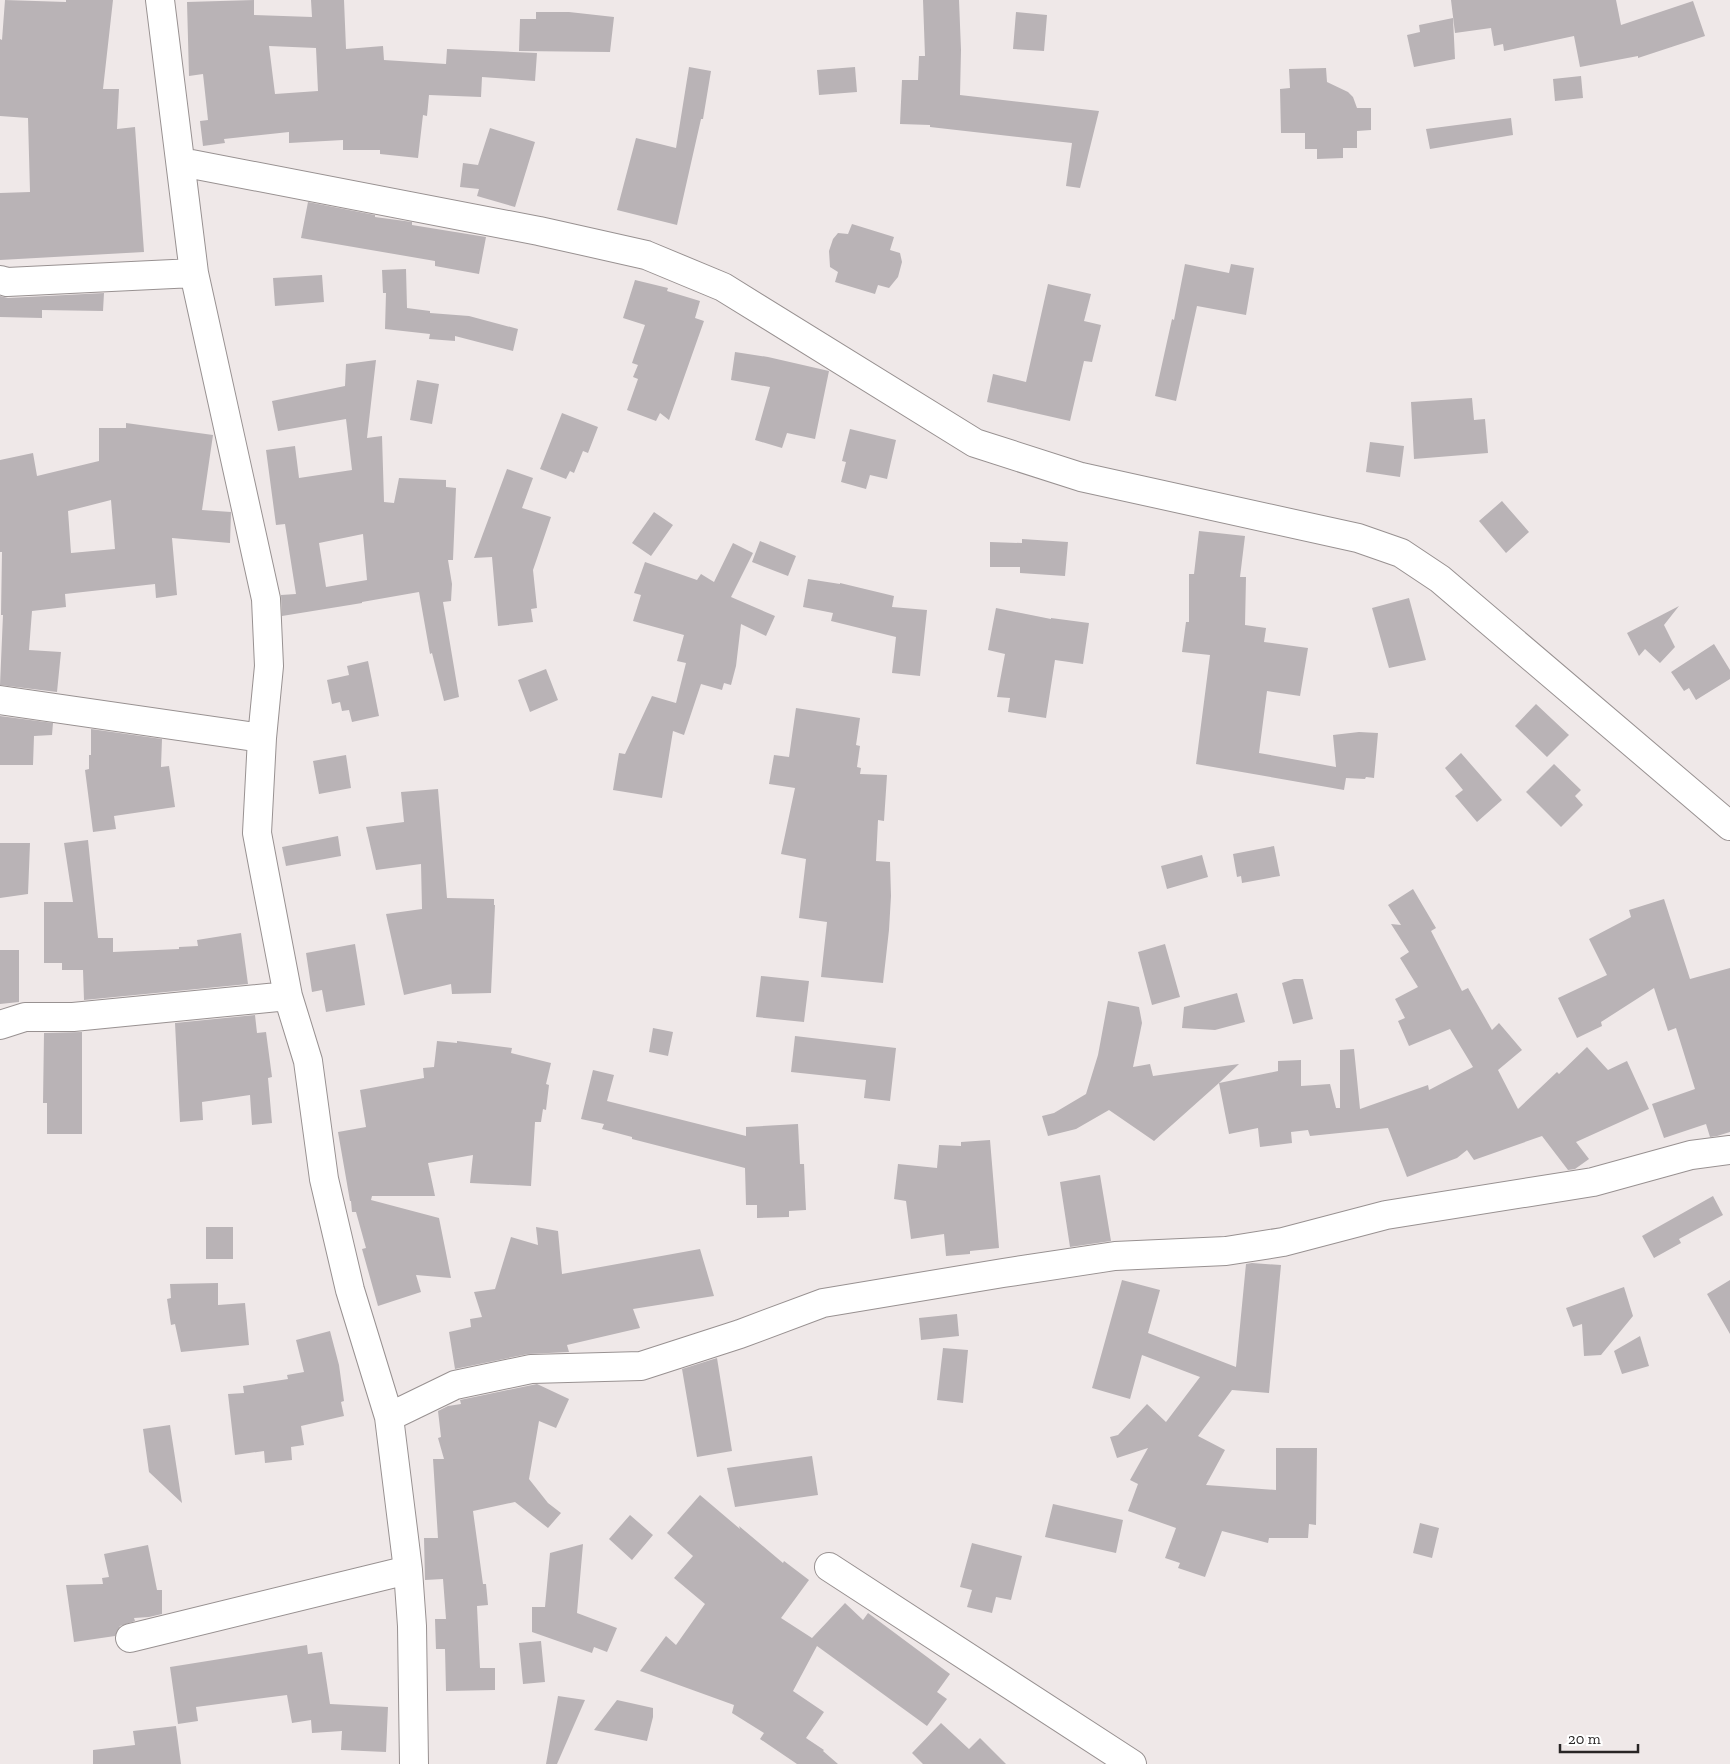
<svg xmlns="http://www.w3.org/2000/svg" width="1730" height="1764" font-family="'Zilla Slab',serif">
<rect width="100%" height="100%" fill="#efe8e8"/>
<!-- building -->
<path fill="#b9b3b6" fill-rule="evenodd" d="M 5,0 L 66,2 L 66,0 L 113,0 L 103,89 L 119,89 L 117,129 L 135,127 L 144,252 L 0,260 L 0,193 L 30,192 L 28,118 L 0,116 L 0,39 L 2,40 Z
M 254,0 L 254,15 L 312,17 L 311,0 L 344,0 L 346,49 L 383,46 L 384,60 L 446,64 L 447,49 L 537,53 L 535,81 L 482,77 L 481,97 L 429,95 L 427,116 L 423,115 L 418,158 L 380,154 L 380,150 L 343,150 L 343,140 L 289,143 L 289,132 L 224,139 L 225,143 L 203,146 L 200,121 L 208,120 L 203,74 L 189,76 L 187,2 ZM 269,46 L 316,48 L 318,91 L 275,94 Z
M 923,0 L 959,0 L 961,50 L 960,95 L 1099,111 L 1080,188 L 1066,186 L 1072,143 L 930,127 L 930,125 L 900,124 L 902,80 L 918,80 L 919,56 L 925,56 Z
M 1451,0 L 1616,0 L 1621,25 L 1693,1 L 1705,36 L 1638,58 L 1638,56 L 1580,67 L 1574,36 L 1504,51 L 1503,44 L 1494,46 L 1491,28 L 1455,33 Z
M 536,12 L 569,12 L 614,17 L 610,52 L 519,51 L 520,19 L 536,19 Z
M 1016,12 L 1047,15 L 1044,51 L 1013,49 Z
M 1453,18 L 1455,59 L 1414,67 L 1407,35 L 1420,32 L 1419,25 Z
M 689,67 L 711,71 L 703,119 L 701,119 L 677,225 L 617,210 L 636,138 L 676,148 Z
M 855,67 L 857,92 L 819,95 L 817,70 Z
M 1326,68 L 1327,82 L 1348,92 L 1353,97 L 1357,108 L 1371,108 L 1371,130 L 1357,131 L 1357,148 L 1343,148 L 1343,158 L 1317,159 L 1317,149 L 1305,149 L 1305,133 L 1281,133 L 1280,89 L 1290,88 L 1289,69 Z
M 1581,76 L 1583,98 L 1555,101 L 1553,79 Z
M 1511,118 L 1513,135 L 1430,149 L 1426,129 Z
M 490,128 L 535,142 L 515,207 L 477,196 L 479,189 L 460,187 L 463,163 L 478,165 Z
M 308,202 L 375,215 L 375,217 L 412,222 L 412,225 L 486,237 L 479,274 L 435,266 L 435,261 L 301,238 Z
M 852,224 L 894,237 L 890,250 L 900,253 L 902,262 L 898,277 L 889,288 L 878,285 L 875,294 L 835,282 L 838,272 L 830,267 L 829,251 L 833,239 L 838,233 L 848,234 Z
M 1185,264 L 1229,273 L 1231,264 L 1254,268 L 1246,315 L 1197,306 L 1176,401 L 1155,396 L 1172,319 L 1174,320 Z
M 406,269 L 407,308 L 430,311 L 430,313 L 469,316 L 518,329 L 513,351 L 455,336 L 455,341 L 429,339 L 430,334 L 385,329 L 386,293 L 383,293 L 382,270 Z
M 322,275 L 324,302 L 275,306 L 273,278 Z
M 635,280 L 668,288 L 667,291 L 700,301 L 695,318 L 704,321 L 669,420 L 660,413 L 656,421 L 627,410 L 638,379 L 633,377 L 638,365 L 632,363 L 645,325 L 623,318 Z
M 1048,284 L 1091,294 L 1084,321 L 1101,325 L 1092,362 L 1084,361 L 1070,421 L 987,402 L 993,374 L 1026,382 Z
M 104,293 L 103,311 L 42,310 L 42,318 L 0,317 L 0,296 L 8,298 Z
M 735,352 L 768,357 L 829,371 L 815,439 L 787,433 L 782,448 L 755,440 L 770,387 L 731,380 Z
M 376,360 L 367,438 L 382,436 L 384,502 L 394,503 L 399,478 L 446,480 L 446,487 L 456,488 L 453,560 L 448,560 L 452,584 L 451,601 L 443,602 L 459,697 L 444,701 L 432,653 L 430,654 L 419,592 L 362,602 L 362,603 L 282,616 L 281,595 L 296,594 L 285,524 L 276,525 L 266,450 L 295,446 L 299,478 L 352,470 L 346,419 L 278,431 L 272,401 L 345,386 L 346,364 ZM 363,534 L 367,580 L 326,587 L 319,543 Z
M 417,380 L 439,384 L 432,424 L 410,420 Z
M 1472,398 L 1474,420 L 1485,419 L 1488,453 L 1414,459 L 1411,402 Z
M 562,413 L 598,427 L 588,453 L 583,451 L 574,473 L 570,471 L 566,479 L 540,469 Z
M 126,423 L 213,435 L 202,510 L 231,512 L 230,543 L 172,538 L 177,595 L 156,598 L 155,584 L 65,594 L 66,607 L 32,611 L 29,650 L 61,652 L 57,692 L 0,685 L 3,615 L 1,615 L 2,552 L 0,552 L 0,460 L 33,453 L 37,476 L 99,461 L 99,428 L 126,428 ZM 111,500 L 115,549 L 71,553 L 68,511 Z
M 850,429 L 896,440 L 887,479 L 870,475 L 866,489 L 841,482 L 846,462 L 842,461 Z
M 1370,442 L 1404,446 L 1400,477 L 1366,472 Z
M 507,469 L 533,478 L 522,508 L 551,517 L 533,570 L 537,608 L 531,609 L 533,622 L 498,626 L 492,557 L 474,558 Z
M 1502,501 L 1529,532 L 1506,553 L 1479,521 Z
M 654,512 L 673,525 L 651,556 L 632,543 Z
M 1199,531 L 1245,536 L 1240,577 L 1246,577 L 1245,625 L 1266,628 L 1264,642 L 1308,648 L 1300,696 L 1267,691 L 1259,753 L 1336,767 L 1333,735 L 1359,732 L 1378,733 L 1374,778 L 1366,777 L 1365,779 L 1346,778 L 1344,790 L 1196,764 L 1210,655 L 1182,652 L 1186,622 L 1189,622 L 1189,574 L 1194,574 Z
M 1022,539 L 1068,542 L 1065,576 L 1020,573 L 1020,567 L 990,567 L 990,542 L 1022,543 Z
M 760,541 L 796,556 L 788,576 L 752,562 Z
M 733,543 L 753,553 L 731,597 L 775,616 L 766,636 L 741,624 L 736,666 L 731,685 L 724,683 L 722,690 L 701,684 L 684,735 L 673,731 L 662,798 L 613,790 L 619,753 L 625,754 L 652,696 L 676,703 L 686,663 L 677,661 L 684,635 L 633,621 L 641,595 L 634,593 L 645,562 L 697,580 L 701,574 L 714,582 Z
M 808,579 L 840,584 L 840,583 L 894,596 L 892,607 L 927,610 L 920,676 L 892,673 L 896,637 L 831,621 L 833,613 L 803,607 Z
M 1409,598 L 1426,660 L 1389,668 L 1372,608 Z
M 1679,606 L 1664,625 L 1675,647 L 1660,663 L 1645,649 L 1639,656 L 1627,633 Z
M 996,608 L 1051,619 L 1051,618 L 1089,623 L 1083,664 L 1055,660 L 1046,718 L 1008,712 L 1010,698 L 997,697 L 1005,654 L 988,650 Z
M 1714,644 L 1730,670 L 1730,679 L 1696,700 L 1689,688 L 1684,691 L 1671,672 Z
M 368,661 L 379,716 L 352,722 L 349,710 L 342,711 L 340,702 L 332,704 L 327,680 L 349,675 L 347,666 Z
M 546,669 L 558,700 L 530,712 L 518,680 Z
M 1536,704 L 1569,735 L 1547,757 L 1515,726 Z
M 796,708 L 860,718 L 856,745 L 860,746 L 857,767 L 861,768 L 860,774 L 887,775 L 884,821 L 878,820 L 876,861 L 890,862 L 891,896 L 889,930 L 883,983 L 821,977 L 827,922 L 799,918 L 806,859 L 781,854 L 795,788 L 769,784 L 774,755 L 789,757 Z
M 0,716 L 53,723 L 52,735 L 34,736 L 33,765 L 0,765 Z
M 91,729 L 162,739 L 161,767 L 169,766 L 175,807 L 114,816 L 116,829 L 93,832 L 85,770 L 89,769 L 89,755 L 91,755 Z
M 1461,753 L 1502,800 L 1477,822 L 1455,796 L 1463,790 L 1445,768 Z
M 346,755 L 351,788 L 319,794 L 313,761 Z
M 1554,764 L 1581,790 L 1575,796 L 1583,805 L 1561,827 L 1526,792 Z
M 438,789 L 447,898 L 494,899 L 494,905 L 495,905 L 491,993 L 452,994 L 451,984 L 404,995 L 386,914 L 422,909 L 421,864 L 376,870 L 366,827 L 404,822 L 401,792 Z
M 338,836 L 341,856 L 286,866 L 282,847 Z
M 88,840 L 98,938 L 113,938 L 113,952 L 179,949 L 179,947 L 198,946 L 197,940 L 241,933 L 248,984 L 84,1000 L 83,970 L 62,970 L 62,963 L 44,963 L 44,902 L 73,902 L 64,843 Z
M 0,843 L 30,843 L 28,894 L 0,898 Z
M 1274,846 L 1280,876 L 1242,883 L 1241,876 L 1237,877 L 1233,854 Z
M 1202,855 L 1208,877 L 1167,889 L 1161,866 Z
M 1413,889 L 1436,928 L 1431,931 L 1462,991 L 1468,988 L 1492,1030 L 1499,1023 L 1522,1050 L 1498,1070 L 1518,1109 L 1557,1072 L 1559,1074 L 1587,1047 L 1608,1070 L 1627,1061 L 1649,1109 L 1576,1142 L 1589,1159 L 1575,1169 L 1568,1170 L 1542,1136 L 1474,1160 L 1467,1150 L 1457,1158 L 1407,1177 L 1388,1128 L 1310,1136 L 1308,1130 L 1291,1132 L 1292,1143 L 1260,1147 L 1258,1128 L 1229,1134 L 1219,1083 L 1154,1141 L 1109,1110 L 1076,1129 L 1048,1136 L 1042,1116 L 1054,1113 L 1086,1094 L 1098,1055 L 1108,1001 L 1139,1007 L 1142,1023 L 1133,1067 L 1150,1064 L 1153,1076 L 1239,1064 L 1219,1083 L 1278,1071 L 1278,1061 L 1301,1060 L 1301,1086 L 1330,1084 L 1336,1108 L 1340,1108 L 1340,1050 L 1354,1049 L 1360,1109 L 1428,1085 L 1429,1090 L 1473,1067 L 1450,1029 L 1409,1046 L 1398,1021 L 1405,1018 L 1395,999 L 1418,987 L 1400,958 L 1409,952 L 1391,924 L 1401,925 L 1388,905 Z
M 1664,899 L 1690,979 L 1730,968 L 1730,1132 L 1717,1136 L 1710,1137 L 1706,1124 L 1664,1138 L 1652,1104 L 1695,1089 L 1676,1028 L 1668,1031 L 1654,988 L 1601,1022 L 1602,1026 L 1577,1038 L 1558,998 L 1607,975 L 1589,939 L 1631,917 L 1629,910 Z
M 355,944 L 365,1005 L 326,1012 L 322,990 L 312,992 L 306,953 Z
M 1165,944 L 1180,997 L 1152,1005 L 1138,952 Z
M 0,950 L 19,950 L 19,1002 L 0,1004 Z
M 761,976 L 809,981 L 804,1022 L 756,1017 Z
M 1294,979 L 1303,979 L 1313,1019 L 1293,1024 L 1282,983 Z
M 1237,993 L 1245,1022 L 1215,1030 L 1182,1028 L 1184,1007 Z
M 255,1015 L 257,1033 L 266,1032 L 272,1077 L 268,1078 L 272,1123 L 252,1125 L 250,1095 L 202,1102 L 203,1120 L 180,1122 L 175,1023 Z
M 653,1028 L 673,1032 L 668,1056 L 649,1052 Z
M 82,1032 L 82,1134 L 47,1134 L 47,1103 L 43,1103 L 44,1033 Z
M 795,1036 L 896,1048 L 890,1101 L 864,1098 L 866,1080 L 791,1072 Z
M 437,1041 L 457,1043 L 457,1041 L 512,1048 L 511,1053 L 551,1063 L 546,1084 L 549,1085 L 546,1110 L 543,1109 L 541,1122 L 535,1122 L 531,1186 L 470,1183 L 473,1155 L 428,1163 L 435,1196 L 372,1196 L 371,1200 L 439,1218 L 451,1278 L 416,1275 L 421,1292 L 378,1306 L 362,1249 L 366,1248 L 356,1212 L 352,1212 L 351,1201 L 350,1201 L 338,1132 L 366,1127 L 360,1090 L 424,1078 L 423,1068 L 434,1067 Z
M 593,1070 L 614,1075 L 607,1101 L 746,1136 L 746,1127 L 798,1124 L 800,1164 L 804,1164 L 806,1210 L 789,1211 L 789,1217 L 757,1218 L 757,1205 L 746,1205 L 745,1168 L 632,1139 L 632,1137 L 602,1129 L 604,1124 L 581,1119 Z
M 990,1140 L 999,1248 L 970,1251 L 970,1254 L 946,1256 L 944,1234 L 911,1239 L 906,1201 L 894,1199 L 898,1164 L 937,1168 L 939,1145 L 961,1146 L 961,1142 Z
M 1100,1175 L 1111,1241 L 1070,1247 L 1060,1182 Z
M 1713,1196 L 1723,1215 L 1679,1239 L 1681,1243 L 1654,1258 L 1642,1236 Z
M 206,1227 L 233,1227 L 233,1259 L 206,1259 Z
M 536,1227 L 558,1231 L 562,1274 L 700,1249 L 714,1296 L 633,1309 L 640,1328 L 567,1345 L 569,1352 L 528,1354 L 455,1369 L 449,1332 L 471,1327 L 470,1319 L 482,1317 L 474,1292 L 495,1289 L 511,1237 L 538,1245 Z
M 1252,1263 L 1281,1265 L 1269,1393 L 1232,1390 L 1198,1436 L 1225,1450 L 1206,1485 L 1276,1490 L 1276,1448 L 1317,1448 L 1316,1525 L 1309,1524 L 1308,1538 L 1269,1538 L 1268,1543 L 1222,1531 L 1205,1577 L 1178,1568 L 1180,1563 L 1165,1558 L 1176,1528 L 1128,1511 L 1138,1484 L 1130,1480 L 1148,1448 L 1117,1458 L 1110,1437 L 1118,1435 L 1147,1404 L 1166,1422 L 1200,1377 L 1142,1355 L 1130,1399 L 1092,1388 L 1122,1280 L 1160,1290 L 1148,1333 L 1236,1367 L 1246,1264 Z
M 1730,1280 L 1730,1334 L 1707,1294 Z
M 218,1283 L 218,1305 L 245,1303 L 249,1345 L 181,1352 L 175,1324 L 171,1325 L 167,1299 L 171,1298 L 170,1284 Z
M 1624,1287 L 1633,1316 L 1601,1355 L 1584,1356 L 1582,1324 L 1573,1327 L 1566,1308 Z
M 957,1314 L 959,1336 L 921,1340 L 919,1318 Z
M 330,1331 L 339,1365 L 344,1401 L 341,1402 L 344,1416 L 301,1426 L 304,1445 L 291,1447 L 292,1460 L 265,1463 L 264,1451 L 235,1455 L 228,1394 L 244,1393 L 243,1386 L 288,1379 L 287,1375 L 304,1372 L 296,1340 Z
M 1640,1336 L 1649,1366 L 1622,1374 L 1614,1351 Z
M 943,1348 L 968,1350 L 963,1403 L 937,1400 Z
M 717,1358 L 732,1451 L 697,1457 L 682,1369 Z
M 537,1384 L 569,1399 L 556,1428 L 539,1421 L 529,1479 L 548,1503 L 561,1513 L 548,1528 L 515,1502 L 473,1511 L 483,1584 L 486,1584 L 488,1605 L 477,1606 L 480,1668 L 495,1668 L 495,1690 L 446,1691 L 445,1649 L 436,1649 L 435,1619 L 446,1619 L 443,1579 L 425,1580 L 424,1538 L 438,1538 L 433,1459 L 444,1459 L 438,1438 L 441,1437 L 438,1411 L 448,1406 L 461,1404 L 460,1400 Z
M 170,1425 L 182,1503 L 149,1472 L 143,1429 Z
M 812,1456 L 818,1495 L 735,1507 L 727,1468 Z
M 700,1495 L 740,1529 L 739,1526 L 783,1563 L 784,1561 L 809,1580 L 781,1618 L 812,1638 L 845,1603 L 863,1620 L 868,1613 L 950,1674 L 937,1692 L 947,1699 L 927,1726 L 817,1646 L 793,1691 L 824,1712 L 806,1738 L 824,1750 L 823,1751 L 838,1764 L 797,1764 L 760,1739 L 764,1733 L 732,1713 L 734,1705 L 640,1671 L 666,1636 L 676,1645 L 705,1604 L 674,1578 L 693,1556 L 667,1533 Z
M 1053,1504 L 1123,1520 L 1116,1553 L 1045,1537 Z
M 630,1515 L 653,1535 L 632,1560 L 609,1539 Z
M 1420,1523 L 1439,1528 L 1432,1558 L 1413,1553 Z
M 972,1543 L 1022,1556 L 1011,1600 L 996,1597 L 992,1613 L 967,1607 L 972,1590 L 960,1587 Z
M 583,1544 L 577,1613 L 617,1628 L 607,1652 L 594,1647 L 592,1653 L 532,1632 L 532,1607 L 545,1607 L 550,1553 Z
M 148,1545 L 157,1590 L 162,1590 L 162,1614 L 149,1617 L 134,1618 L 135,1621 L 120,1626 L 115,1636 L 74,1642 L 66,1585 L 103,1584 L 102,1578 L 109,1577 L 104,1554 Z
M 541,1641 L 545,1682 L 523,1684 L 519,1643 Z
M 307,1645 L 308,1654 L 322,1652 L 330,1704 L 388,1707 L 386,1752 L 341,1750 L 342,1731 L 312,1733 L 311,1720 L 292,1723 L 287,1695 L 196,1707 L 198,1721 L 178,1724 L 170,1667 Z
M 558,1696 L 585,1700 L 557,1764 L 546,1764 Z
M 617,1700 L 653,1708 L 653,1717 L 647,1741 L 594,1730 Z
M 941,1723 L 969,1749 L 980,1738 L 1006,1764 L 923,1764 L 912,1753 Z
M 176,1726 L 181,1764 L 93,1764 L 93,1750 L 135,1745 L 133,1731 Z"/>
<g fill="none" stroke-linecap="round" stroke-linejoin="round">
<defs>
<path id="minor" d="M 160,0 L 194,273 L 266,599 L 269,666 L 262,738 L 257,833 L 263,865 L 288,996 L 308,1061 L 324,1179 L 350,1290 L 389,1417 L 408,1570 L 412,1626 L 414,1764
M 181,162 L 539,231 L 646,255 L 723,287 L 975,443 L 1081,477 L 1358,538 L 1401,553 L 1440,579 L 1730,826
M 0,280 L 7,282 L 194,273
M 0,700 L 262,738
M 0,1025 L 25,1017 L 73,1017 L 288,996
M 389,1417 L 455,1385 L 531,1369 L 641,1366 L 740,1334 L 823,1303 L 1003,1273 L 1115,1256 L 1226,1251 L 1283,1242 L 1386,1215 L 1593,1182 L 1691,1155 L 1730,1150
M 829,1567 L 1132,1764
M 130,1638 L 408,1570"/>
</defs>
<!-- minor casing -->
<use href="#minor" stroke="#989191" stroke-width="30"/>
<!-- minor -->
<use href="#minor" stroke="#fff" stroke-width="28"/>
</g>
<!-- scale -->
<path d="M1560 1744v8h78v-8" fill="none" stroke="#282525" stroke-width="2.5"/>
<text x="1568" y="1744" font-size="15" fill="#282525" stroke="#ffffff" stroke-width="4" paint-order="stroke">20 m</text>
</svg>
